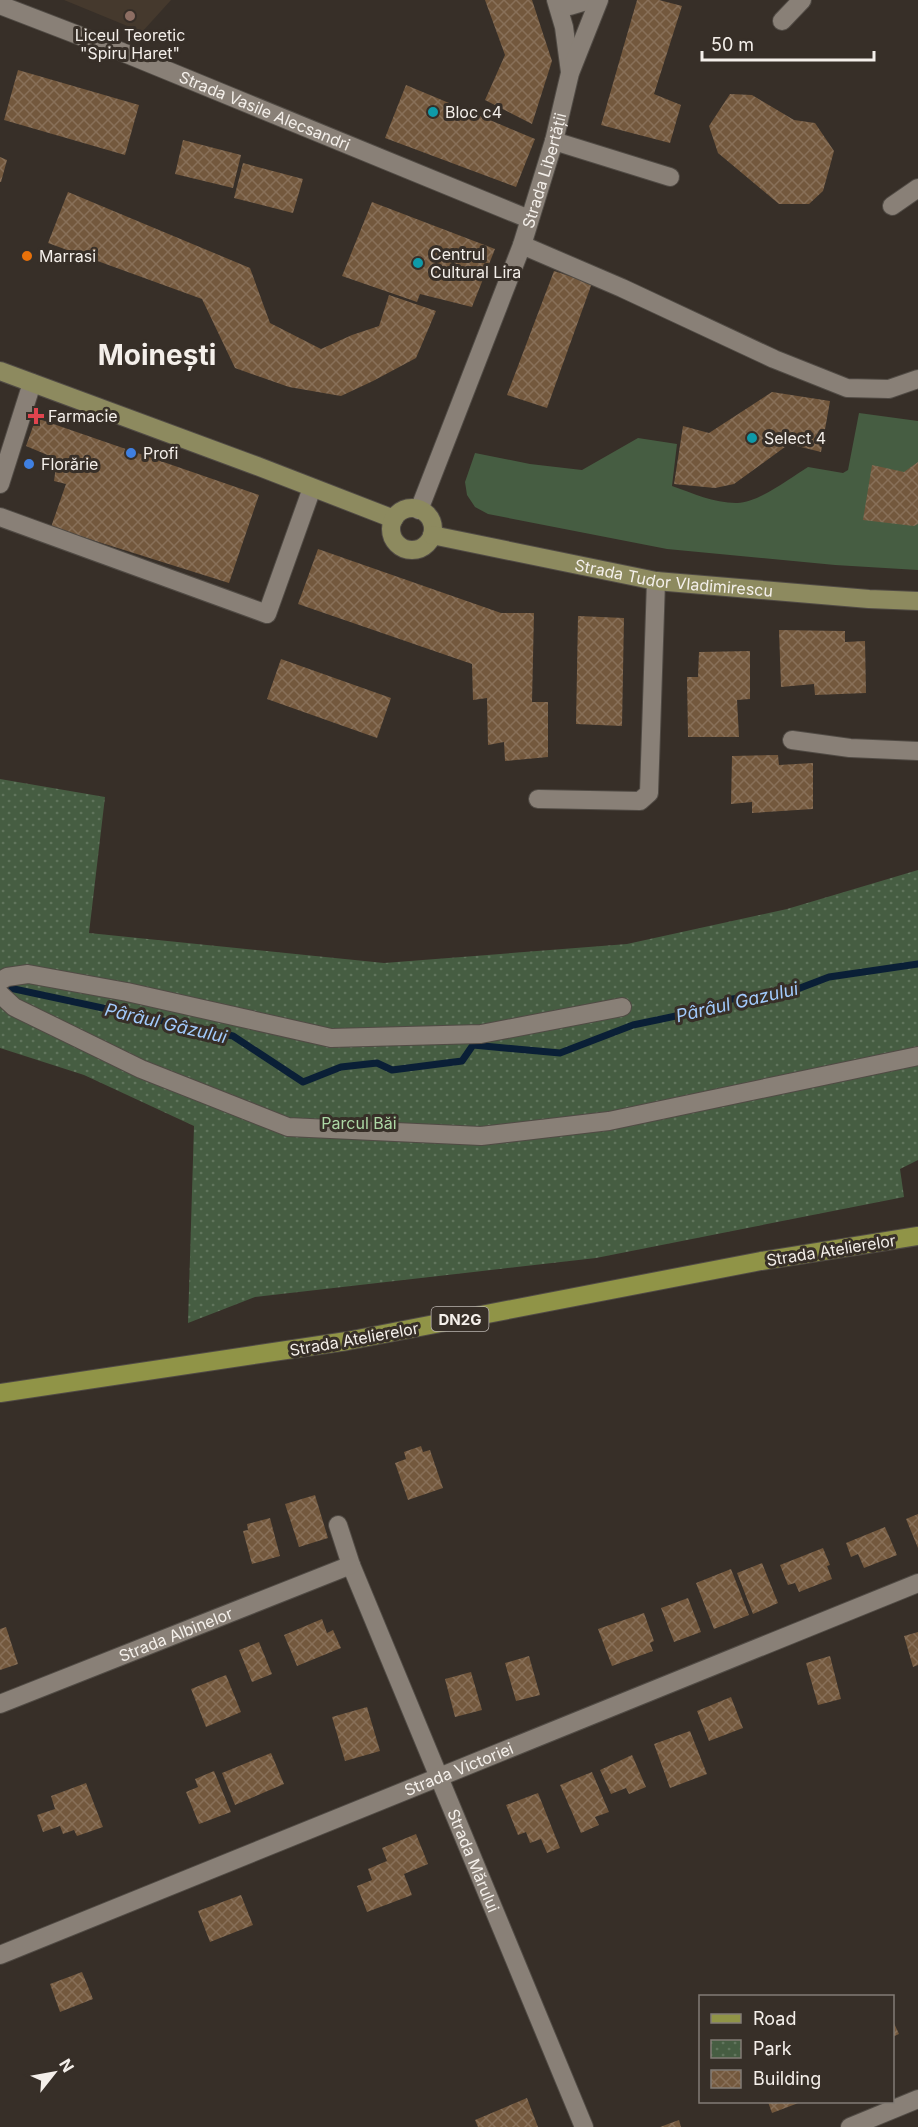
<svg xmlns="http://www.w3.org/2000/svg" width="918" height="2127" font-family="Inter,sans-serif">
<defs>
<pattern id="park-dots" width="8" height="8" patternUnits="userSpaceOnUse" patternTransform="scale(1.5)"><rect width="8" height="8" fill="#465d42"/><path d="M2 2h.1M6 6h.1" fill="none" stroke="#61755d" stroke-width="1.8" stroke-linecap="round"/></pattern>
<pattern id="building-cross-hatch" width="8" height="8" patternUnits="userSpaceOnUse" patternTransform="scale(1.5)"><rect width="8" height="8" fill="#73583d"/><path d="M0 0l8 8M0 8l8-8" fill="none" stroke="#887059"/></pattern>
</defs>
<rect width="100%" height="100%" fill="#372f28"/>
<!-- built -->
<path fill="#45392d" d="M 64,0 L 171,0 L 142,32 Z"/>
<!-- green -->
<path fill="#465d42" d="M 859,413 L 918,421 L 918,570 L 835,565 L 667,549 L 488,514 L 475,507 L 467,495 L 465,482 L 475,453 L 530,464 L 582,470 L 638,438 L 677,444 L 672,486 C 692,493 714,503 736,503 C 757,504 790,478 808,467 L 843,473 L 848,470 Z"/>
<!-- park -->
<path fill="url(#park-dots)" d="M 0,779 L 105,797 L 89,933 L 384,963 L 627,944 L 787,909 L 918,870 L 918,1160 L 900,1169 L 904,1197 L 596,1258 L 255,1297 L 188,1323 L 194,1126 L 84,1075 L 0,1048 Z"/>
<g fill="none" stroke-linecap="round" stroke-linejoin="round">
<!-- stream -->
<path stroke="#0a1f36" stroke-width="7" d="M 0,986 L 233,1036 L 303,1082 L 341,1067 L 377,1063 L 392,1070 L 462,1061 L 473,1045 L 560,1053 L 633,1025 L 695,1012 L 732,999 L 787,993 L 829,977 L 918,964"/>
</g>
<!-- building -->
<path fill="url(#building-cross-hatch)" d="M 485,0 L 532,0 L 552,61 L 532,124 L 485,100 L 505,55 Z
M 637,0 L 659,0 L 682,6 L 654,94 L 681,105 L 670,143 L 601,125 Z
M 18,70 L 139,105 L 125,155 L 4,120 Z
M 406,85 L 535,139 L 516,187 L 385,138 Z
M 730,94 L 752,95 L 794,120 L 815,123 L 834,151 L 823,191 L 809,204 L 779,204 L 718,153 L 709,126 Z
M 183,140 L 241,155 L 233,188 L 175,174 Z
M 0,157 L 7,160 L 1,182 L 0,182 Z
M 243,163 L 303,179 L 293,213 L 234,198 Z
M 68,192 L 250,268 L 270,323 L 321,349 L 352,335 L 379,326 L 389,295 L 436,311 L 416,358 L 373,381 L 341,396 L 289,387 L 235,368 L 202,299 L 48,243 Z
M 372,202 L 495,249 L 472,307 L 420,294 L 417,302 L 342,276 Z
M 554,271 L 592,283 L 547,408 L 507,395 Z
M 772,392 L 830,401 L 821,452 L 789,444 L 734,484 L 715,488 L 674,484 L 683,426 L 709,433 Z
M 36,418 L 259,495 L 229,583 L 51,527 L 66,484 L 54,481 L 57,459 L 26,446 Z
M 918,462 L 918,524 L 914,526 L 863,520 L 872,465 L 904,472 Z
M 318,549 L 501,613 L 534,613 L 532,702 L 548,702 L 548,757 L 505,761 L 504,742 L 488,745 L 487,698 L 473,700 L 472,664 L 298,604 Z
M 578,616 L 624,618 L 622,726 L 576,724 Z
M 779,630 L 845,631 L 845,642 L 865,641 L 866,693 L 815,695 L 814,684 L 781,687 Z
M 750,651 L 750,699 L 737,700 L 739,737 L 688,737 L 687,677 L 698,677 L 699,652 Z
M 281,659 L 391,698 L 377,738 L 267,699 Z
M 778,755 L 779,765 L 813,763 L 813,809 L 752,813 L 752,802 L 731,804 L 732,756 Z
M 421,1446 L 423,1452 L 430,1450 L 443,1488 L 408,1500 L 395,1463 L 406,1459 L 404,1452 Z
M 315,1495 L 328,1538 L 299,1547 L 285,1504 Z
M 918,1514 L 918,1548 L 906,1519 Z
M 270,1518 L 280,1556 L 252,1564 L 243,1531 L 248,1530 L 247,1524 Z
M 885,1527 L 897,1555 L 864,1568 L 858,1554 L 851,1557 L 846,1543 Z
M 823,1548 L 830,1565 L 827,1566 L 832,1579 L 799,1592 L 795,1583 L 788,1585 L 780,1565 Z
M 762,1563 L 778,1603 L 753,1614 L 737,1573 Z
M 731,1569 L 749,1615 L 714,1629 L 696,1583 Z
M 688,1598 L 701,1632 L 674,1642 L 661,1608 Z
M 644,1613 L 654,1641 L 650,1643 L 653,1651 L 612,1666 L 598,1629 Z
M 322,1619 L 327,1633 L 333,1630 L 341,1648 L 297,1666 L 284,1635 Z
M 6,1627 L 18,1664 L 0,1670 L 0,1629 Z
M 918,1632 L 918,1665 L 913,1667 L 904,1636 Z
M 259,1642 L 272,1674 L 252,1682 L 239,1650 Z
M 529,1656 L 540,1695 L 516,1701 L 505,1663 Z
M 830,1656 L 841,1699 L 818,1705 L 806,1663 Z
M 471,1672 L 482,1710 L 455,1717 L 445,1679 Z
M 226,1675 L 241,1712 L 206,1727 L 191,1689 Z
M 731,1697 L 743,1728 L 709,1741 L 697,1711 Z
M 367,1707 L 380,1751 L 345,1761 L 332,1717 Z
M 690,1731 L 707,1774 L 670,1788 L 654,1744 Z
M 271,1753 L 284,1784 L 235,1805 L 222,1773 Z
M 632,1755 L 646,1787 L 629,1794 L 626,1788 L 611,1794 L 600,1770 Z
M 214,1771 L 231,1812 L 199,1824 L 186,1792 L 198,1787 L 195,1779 Z
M 592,1772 L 609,1812 L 595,1817 L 599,1825 L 581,1833 L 560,1785 Z
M 86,1783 L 103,1827 L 77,1836 L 74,1830 L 63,1834 L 60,1826 L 43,1832 L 37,1815 L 55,1809 L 51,1796 Z
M 538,1793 L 560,1848 L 547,1853 L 541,1839 L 530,1843 L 526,1832 L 518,1835 L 506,1805 Z
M 416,1834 L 428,1864 L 404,1874 L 412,1895 L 367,1912 L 357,1886 L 372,1880 L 368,1869 L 387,1861 L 382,1848 Z
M 241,1895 L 253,1925 L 210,1942 L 198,1911 Z
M 82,1972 L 93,1999 L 60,2012 L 50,1984 Z
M 892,2019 L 899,2034 L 892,2037 Z
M 527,2098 L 538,2127 L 478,2127 L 475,2120 Z
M 768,2102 L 801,2102 L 772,2113 Z
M 679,2120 L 681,2127 L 660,2127 Z"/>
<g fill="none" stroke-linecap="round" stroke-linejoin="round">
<defs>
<g id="street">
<path d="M 556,0 L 564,27 L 570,72"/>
<path d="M 558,0 L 570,6 L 590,0"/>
<path id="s1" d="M 0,5 L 122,52 L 529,219"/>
<path d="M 782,21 L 802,0"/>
<path d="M 554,141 L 670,177"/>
<path d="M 892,206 L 918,188"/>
<path d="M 522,245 L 622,288 L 774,359 L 847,388 L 889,389 L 918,379"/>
<path d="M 0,484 L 32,383"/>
<path id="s2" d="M 419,510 L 522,245 L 554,141 L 570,73 L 599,0"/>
<path d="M 0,517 L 267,614 L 312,488"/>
<path d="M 792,740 L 850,748 L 918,751"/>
<path d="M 538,799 L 640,801 L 649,793 L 656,581"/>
<path d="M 0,981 L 7,977 L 28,974 L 127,992 L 331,1038 L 481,1034 L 622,1007"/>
<path d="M 0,994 L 14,1007 L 141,1069 L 288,1127 L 481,1136 L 609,1121 L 918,1056"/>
<path id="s3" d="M 338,1525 L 351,1565 L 584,2127"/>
<path id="s4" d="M 0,1704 L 351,1565"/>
<path id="s5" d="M 0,1955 L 918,1583"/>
<path d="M 850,2127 L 918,2099"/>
</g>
<g id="secondary">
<path d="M 0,371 L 257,466 L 394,519"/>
<circle cx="412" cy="529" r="21"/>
<path id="s6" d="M 432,535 L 656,581 L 869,599 L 918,601"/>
</g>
<path id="primary" d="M 0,1393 L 347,1341 L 761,1261 L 918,1236"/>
</defs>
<!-- street casing -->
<use href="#street" stroke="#514b45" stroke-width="20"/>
<!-- secondary casing -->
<use href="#secondary" stroke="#514b45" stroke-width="20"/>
<!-- primary casing -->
<use href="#primary" stroke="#514b45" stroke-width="20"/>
<!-- street -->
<use href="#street" stroke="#898077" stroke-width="18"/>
<!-- secondary -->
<use href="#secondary" stroke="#8d8a5f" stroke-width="18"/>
<!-- primary -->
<use href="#primary" stroke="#909447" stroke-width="18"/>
</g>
<!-- markers -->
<circle fill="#8d6e63" stroke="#372f28" stroke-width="2" cx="130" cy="16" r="6"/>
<g fill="#0f9aa8" stroke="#372f28" stroke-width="2">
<circle cx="433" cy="112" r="6"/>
<circle cx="418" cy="263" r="6"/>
<circle cx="752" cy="438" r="6"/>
</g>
<circle fill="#e8710a" stroke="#372f28" stroke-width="2" cx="27" cy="256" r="6"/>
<path fill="#e0444e" stroke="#372f28" stroke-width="2" d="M33 407h6v6h6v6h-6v6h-6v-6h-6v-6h6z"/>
<g fill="#3f7fe0" stroke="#372f28" stroke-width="2">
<circle cx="131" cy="453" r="6"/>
<circle cx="29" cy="464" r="6"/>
</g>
<g text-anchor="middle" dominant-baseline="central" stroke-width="6" stroke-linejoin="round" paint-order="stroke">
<!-- shield labels -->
<rect fill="#372f28" stroke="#bbb5b0" stroke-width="1.5" x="431.5" y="1307" width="57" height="24" rx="4.5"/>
<g font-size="15" font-weight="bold" fill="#f4efea">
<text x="460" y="1319">DN2G</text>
</g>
<!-- poi labels -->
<g font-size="16" fill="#f4efea" stroke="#372f28" text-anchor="start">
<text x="130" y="35" text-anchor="middle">Liceul Teoretic<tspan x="130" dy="18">"Spiru Haret"</tspan></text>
<text x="445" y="112">Bloc c4</text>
<text x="430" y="254">Centrul<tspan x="430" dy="18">Cultural Lira</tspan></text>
<text x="39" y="256">Marrasi</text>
<text x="48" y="416">Farmacie</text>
<text x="764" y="438">Select 4</text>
<text x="143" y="453">Profi</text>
<text x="41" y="464">Florărie</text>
</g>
<!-- street labels -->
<g font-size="16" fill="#f4efea" stroke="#372f28">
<text stroke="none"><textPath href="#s1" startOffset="285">Strada Vasile Alecsandri</textPath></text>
<text stroke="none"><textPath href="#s2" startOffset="362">Strada Libertății</textPath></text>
<text stroke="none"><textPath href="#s6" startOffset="246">Strada Tudor Vladimirescu</textPath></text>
<text transform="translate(831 1250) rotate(-9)">Strada Atelierelor</text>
<text transform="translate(354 1339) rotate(-10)">Strada Atelierelor</text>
<text stroke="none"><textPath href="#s4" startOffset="189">Strada Albinelor</textPath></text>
<text stroke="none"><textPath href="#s5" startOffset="495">Strada Victoriei</textPath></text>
<text stroke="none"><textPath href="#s3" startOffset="362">Strada Mărului</textPath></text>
</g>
<!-- park labels -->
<g font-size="16" fill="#add8a5" stroke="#372f28">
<text x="359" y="1123">Parcul Băi</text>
</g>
<!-- water labels -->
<g font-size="18" font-style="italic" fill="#a2cafc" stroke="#372f28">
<text transform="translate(737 1002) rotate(-13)">Pârâul Gazului</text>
<text transform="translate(166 1023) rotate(13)">Pârâul Gâzului</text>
</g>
<!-- town labels -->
<g font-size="28" font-weight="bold" fill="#f4efea" stroke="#372f28">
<text x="157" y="355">Moinești</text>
</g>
</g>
<!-- legend -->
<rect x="699" y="1995" width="195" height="108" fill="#372f28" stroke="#837c76" stroke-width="1.5"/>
<rect x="711" y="2014" width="30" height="9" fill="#909447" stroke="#837c76" stroke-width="1.5"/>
<text x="753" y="2025" font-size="18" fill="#f4efea">Road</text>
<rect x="711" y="2040" width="30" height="18" fill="url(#park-dots)" stroke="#837c76" stroke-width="1.5"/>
<text x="753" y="2055" font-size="18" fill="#f4efea">Park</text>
<rect x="711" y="2070" width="30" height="18" fill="url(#building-cross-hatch)" stroke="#837c76" stroke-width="1.5"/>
<text x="753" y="2085" font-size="18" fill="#f4efea">Building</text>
<!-- north arrow -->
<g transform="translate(54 2073) rotate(59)" stroke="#372f28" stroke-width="4.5" paint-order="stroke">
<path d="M0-4.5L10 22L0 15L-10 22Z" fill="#f4efea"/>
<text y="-9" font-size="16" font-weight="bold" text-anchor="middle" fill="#f4efea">N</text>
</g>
<!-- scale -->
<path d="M702 51v9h172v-9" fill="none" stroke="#f4efea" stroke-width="3"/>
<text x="711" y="51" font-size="18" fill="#f4efea" stroke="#372f28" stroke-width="4.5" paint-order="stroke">50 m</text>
</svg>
